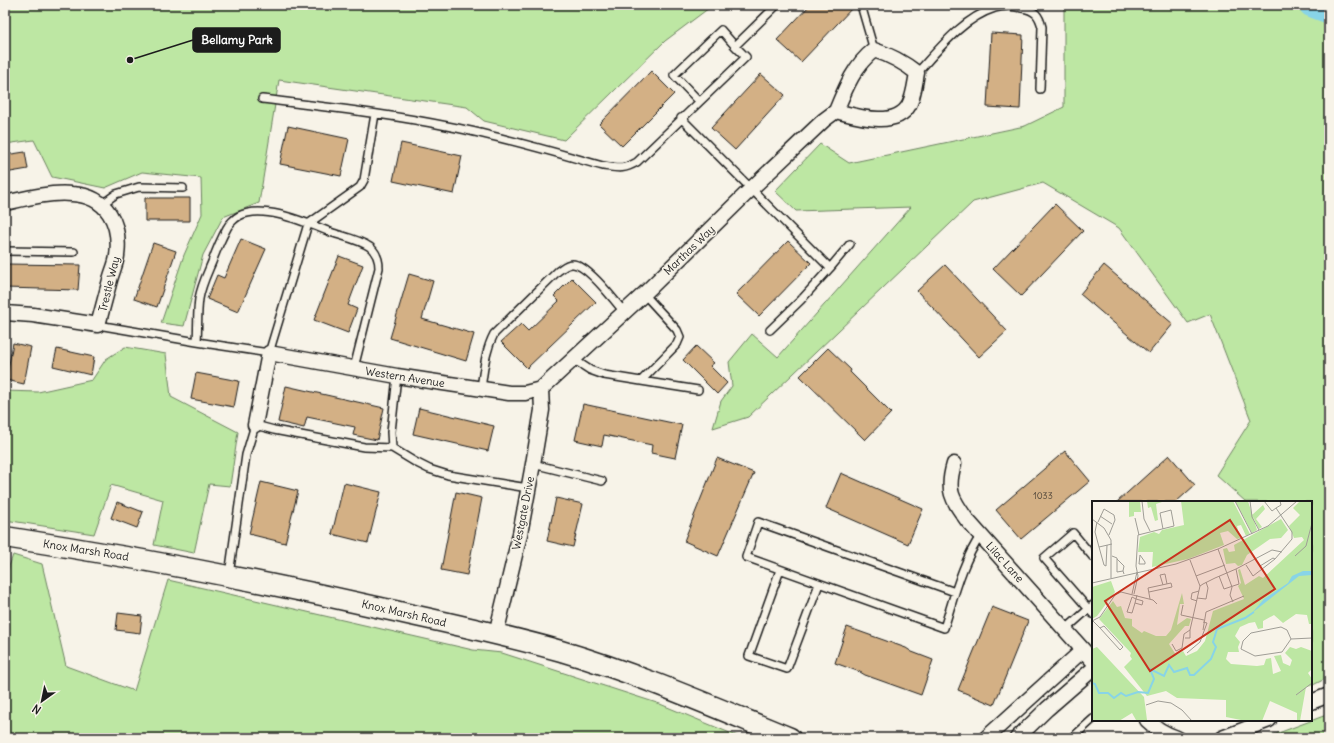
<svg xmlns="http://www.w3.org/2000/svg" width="1334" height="743" font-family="Delius,sans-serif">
<rect width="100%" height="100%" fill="#f7f3e8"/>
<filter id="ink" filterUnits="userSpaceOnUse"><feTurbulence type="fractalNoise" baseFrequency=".025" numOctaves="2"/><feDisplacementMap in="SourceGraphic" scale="8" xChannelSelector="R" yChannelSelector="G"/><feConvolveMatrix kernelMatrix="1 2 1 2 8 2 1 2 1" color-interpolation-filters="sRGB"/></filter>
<g filter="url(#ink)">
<!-- green -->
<path fill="#bde7a3" stroke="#6c8260" d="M 5,5 L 713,5 L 665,41 L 564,140 L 484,121 L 467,107 L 279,80 L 259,203 L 223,217 L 203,255 L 184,326 L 161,323 L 184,255 L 202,214 L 201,178 L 142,172 L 105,188 L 52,177 L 34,140 L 5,144 Z
M 1064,5 L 1329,5 L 1329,677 L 1311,686 L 1311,502 L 1246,502 L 1216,475 L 1251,420 L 1210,314 L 1188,323 L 1119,228 L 1043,183 L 973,202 L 748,417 L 713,428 L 721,401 L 732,386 L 729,362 L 752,334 L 778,357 L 911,207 L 796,211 L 775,191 L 820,144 L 849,163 L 1025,126 L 1064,107 Z
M 125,347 L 166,354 L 171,397 L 238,432 L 230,486 L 209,484 L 194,553 L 154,545 L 163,500 L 111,485 L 94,534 L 5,520 L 5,391 L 38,392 L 92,380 L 106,359 Z
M 13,555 L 42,564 L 66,666 L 134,691 L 168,580 L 473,650 L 502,653 L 660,704 L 742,738 L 5,738 L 5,578 Z
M 1329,714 L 1329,738 L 1265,738 Z"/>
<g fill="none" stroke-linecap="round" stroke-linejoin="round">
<!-- river -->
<path stroke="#88d4e7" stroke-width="24" d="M 1311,5 L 1327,11 L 1329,9"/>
</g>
<!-- building -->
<path fill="#d3b085" stroke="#1c1c1c" d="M 810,5 L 855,5 L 801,62 L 777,40 Z
M 991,33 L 1023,35 L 1020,109 L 987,107 Z
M 651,71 L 674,94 L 622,146 L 599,124 Z
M 761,74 L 785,95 L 735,150 L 711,128 Z
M 288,126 L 349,139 L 341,176 L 280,164 Z
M 401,143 L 462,156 L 454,194 L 393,181 Z
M 25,152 L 28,169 L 5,173 L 5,155 Z
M 145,198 L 190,198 L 190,221 L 145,221 Z
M 1055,204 L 1083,231 L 1021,296 L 993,269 Z
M 241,239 L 266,249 L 238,312 L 207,299 L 217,275 L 224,278 Z
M 788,241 L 811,263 L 759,316 L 736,294 Z
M 153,243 L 176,251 L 157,307 L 134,299 Z
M 339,256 L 363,265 L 348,305 L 357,309 L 348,333 L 314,320 Z
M 5,264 L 80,265 L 78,290 L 5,288 Z
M 945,265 L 1007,331 L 979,357 L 917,291 Z
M 1104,265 L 1173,324 L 1149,353 L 1080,294 Z
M 409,274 L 433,281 L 422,319 L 474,334 L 466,361 L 390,338 Z
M 572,278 L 596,302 L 527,368 L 501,342 L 521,324 L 528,331 L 559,301 L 554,296 Z
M 13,343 L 31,347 L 24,384 L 6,380 Z
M 696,346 L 714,363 L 710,366 L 727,383 L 717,394 L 683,360 Z
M 828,348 L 851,370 L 850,372 L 891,413 L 865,440 L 800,376 Z
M 57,349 L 94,357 L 91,375 L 53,366 Z
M 196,373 L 239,381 L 234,407 L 191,399 Z
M 286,386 L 384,408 L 377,440 L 353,435 L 355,427 L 307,417 L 304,428 L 278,422 Z
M 583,404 L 682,425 L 675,458 L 651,453 L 652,445 L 604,435 L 602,446 L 575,440 Z
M 419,408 L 494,426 L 488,451 L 413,434 Z
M 1065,451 L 1090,481 L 1021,539 L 996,510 Z
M 1169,455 L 1195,485 L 1176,502 L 1117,502 Z
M 717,458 L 754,473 L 718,556 L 684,541 Z
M 841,473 L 923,509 L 908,544 L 826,508 Z
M 261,482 L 298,491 L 285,543 L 249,534 Z
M 344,483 L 381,492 L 368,543 L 332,534 Z
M 456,492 L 482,498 L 467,575 L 441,570 Z
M 556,498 L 583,504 L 573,547 L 547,541 Z
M 117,502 L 143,512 L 137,528 L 111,518 Z
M 992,607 L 1028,621 L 994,705 L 958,690 Z
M 118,613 L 142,616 L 140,633 L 116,630 Z
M 847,627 L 906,648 L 912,652 L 933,660 L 921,695 L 865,675 L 860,672 L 835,663 Z"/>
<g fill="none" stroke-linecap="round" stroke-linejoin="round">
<defs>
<path id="service" d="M 861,5 L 874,50
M 917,73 C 939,49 963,18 995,8 C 1004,5 1013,6 1022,8 C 1035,10 1039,15 1042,27 L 1040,89
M 262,99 C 326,107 390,114 452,127 C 503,137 553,152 603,166 C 618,168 623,170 637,162 L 746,57 L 735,46
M 699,101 L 674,75 L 721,30 L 735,46 L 777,5
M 681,118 L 830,268 L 801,300 L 770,330
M 101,205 L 116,194 L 139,187 L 183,188
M 5,251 L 74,252
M 830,268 L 850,244
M 98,325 L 197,342
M 573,359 L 590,370 L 604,375 L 641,381 L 677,344 L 680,337 L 677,330 L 644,294
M 354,368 L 379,268 C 379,260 377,253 370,247 C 360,240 345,237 333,233 C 309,224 264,203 239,216 C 235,218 229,224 227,228 C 221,239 216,251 212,262 C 207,274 201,286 199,299 C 197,313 198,328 197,342 L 269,353 L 308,224 L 360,187 L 364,180 L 375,114
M 641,381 L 698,390
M 481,388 C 484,369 485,351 494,334 L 558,271 C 563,268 566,264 572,264 C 586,263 615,301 624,312
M 392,448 L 391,432 L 397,376
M 533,464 L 602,481
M 1093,557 L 1073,533 L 1044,558 L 1093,614
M 780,570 L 749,656 L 787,669 L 819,584
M 229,575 L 246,455 L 255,425 L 274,430 L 364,447 L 392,448 L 415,462 L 429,469 L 448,475 L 528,488
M 955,592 L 758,522 L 746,557 L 944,628 C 954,597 962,562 981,535
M 1066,629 L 1093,605
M 1072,738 L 1093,719"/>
<path id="minor" d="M 5,203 C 27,198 49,192 72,194 C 108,196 121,224 117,256 C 116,264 112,272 110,280 C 106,295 102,310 98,325 L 33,315 L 5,313
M 255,425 L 269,353 L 397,376 L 509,393 L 525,393 L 541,389 L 644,294 L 752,188 L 824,120 L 836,111 C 856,116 896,129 909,105 C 914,96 915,83 917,73 C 903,62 890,55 874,50 C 855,64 845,89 836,111
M 954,464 C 946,491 952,499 967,520 L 1093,661
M 496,634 L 520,534 L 533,464 L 542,410 L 541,389
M 1311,702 L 1329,695
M 1147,720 C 1156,729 1165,734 1177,738
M 986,738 L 1083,650
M 1017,738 L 1047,709 L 1093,669
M 1222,738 L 1269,720"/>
<path id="secondary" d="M 5,537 C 134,557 262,581 390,610 C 447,623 505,635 561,651 C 639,674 714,707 790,738"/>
</defs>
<!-- service casing -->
<use href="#service" stroke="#1c1c1c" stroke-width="10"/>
<!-- minor casing -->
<use href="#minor" stroke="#1c1c1c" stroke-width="17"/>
<!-- secondary casing -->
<use href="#secondary" stroke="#1c1c1c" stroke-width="23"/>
<!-- service -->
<use href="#service" stroke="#f7f3e8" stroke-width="7"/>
<!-- minor -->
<use href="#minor" stroke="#f7f3e8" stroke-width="14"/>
<!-- secondary -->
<use href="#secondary" stroke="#f7f3e8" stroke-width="20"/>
</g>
</g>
<g text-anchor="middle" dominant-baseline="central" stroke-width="3" stroke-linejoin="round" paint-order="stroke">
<!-- number labels -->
<g font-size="9" fill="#4a4136">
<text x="1043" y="495">1033</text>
</g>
<!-- street labels -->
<g font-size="11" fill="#1c1c1c" stroke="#f7f3e8">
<text transform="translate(689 250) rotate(-44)">Marthas Way</text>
<text transform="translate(109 284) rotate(-76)">Trestle Way</text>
<text transform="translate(405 377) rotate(9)">Western Avenue</text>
<text transform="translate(523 513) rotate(-79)">Westgate Drive</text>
<text transform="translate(86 550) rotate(9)">Knox Marsh Road</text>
<text transform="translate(1005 562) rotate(48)">Lilac Lane</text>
<text transform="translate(404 613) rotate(13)">Knox Marsh Road</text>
</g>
</g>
<!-- overview -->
<g transform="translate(1092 501)">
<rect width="220" height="220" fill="#f7f3e8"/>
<path d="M 37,0 L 48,0 L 49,11 L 42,11 L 42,15 L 37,16 ZM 55,0 L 73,0 L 64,3 L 66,19 L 63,20 L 59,6 L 56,7 ZM 89,0 L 141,0 L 158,33 L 154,35 L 149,24 L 145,25 L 148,37 L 145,38 L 136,30 L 128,32 L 132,44 L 96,58 L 60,66 L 61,51 L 46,51 L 48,36 L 62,31 L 67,33 L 70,29 L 92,24 ZM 143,0 L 156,0 L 165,29 L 160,32 ZM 208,0 L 220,0 L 220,123 L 217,123 L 215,114 L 204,113 L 191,122 L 182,114 L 171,120 L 171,127 L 166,128 L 163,121 L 157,122 L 148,126 L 143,135 L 148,141 L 146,146 L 147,151 L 136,151 L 134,158 L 139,163 L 165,165 L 172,164 L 174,158 L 179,157 L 181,173 L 189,170 L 182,155 L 189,154 L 191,162 L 198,165 L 200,159 L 193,152 L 198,146 L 204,148 L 209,146 L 220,150 L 220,168 L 216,172 L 220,178 L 220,185 L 214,186 L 208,220 L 205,220 L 205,212 L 178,200 L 170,220 L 154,220 L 134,216 L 134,199 L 85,197 L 74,190 L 55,195 L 32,166 L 40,158 L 38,155 L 39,152 L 7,118 L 21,100 L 25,106 L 29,105 L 33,117 L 40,118 L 40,125 L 50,132 L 52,130 L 64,135 L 74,135 L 79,129 L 90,92 L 92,103 L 88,103 L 85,124 L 95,117 L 99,118 L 97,125 L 93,125 L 77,143 L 84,154 L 91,150 L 94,155 L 105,150 L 113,140 L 121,110 L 152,98 L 146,85 L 149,82 L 146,69 L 148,68 L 153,84 L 167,75 L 171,77 L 212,39 L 210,36 L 202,37 L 197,25 L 208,14 L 201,7 ZM 171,4 L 173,8 L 164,18 L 170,26 L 167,28 L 160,14 ZM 189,18 L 196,29 L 189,37 L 178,38 L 155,54 L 150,64 L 146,65 L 143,62 L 134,63 L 131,48 L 135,47 L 137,51 L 143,50 L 142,44 ZM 19,80 L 23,91 L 5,115 L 0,118 L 0,86 ZM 5,146 L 52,196 L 55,219 L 44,219 L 40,212 L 27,220 L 0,220 L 0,148 Z" fill="#bde7a3"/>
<path d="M 211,70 L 220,70 L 220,74 L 207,75 L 160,112 L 172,98 L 196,82 L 200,75 Z" fill="#88d4e7"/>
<path fill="none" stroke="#88d4e7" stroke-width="2" d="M 0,182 L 3,183 L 7,192 L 16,192 L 22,197 L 29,192 L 34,195 L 46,191 L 56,192 L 62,178 L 58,168 L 72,175 L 77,164 L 82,171 L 95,167 L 98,174 L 102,174 L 119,158 L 124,146 L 121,141 L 125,128 L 153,117 L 162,111"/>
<path fill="none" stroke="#9f9d96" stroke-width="1" d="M 50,0 L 52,18 L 58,30M 143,0 L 160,33M 158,0 L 160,16 L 167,29M 172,0 L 180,10 L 184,7M 8,15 L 20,23M 43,17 L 47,34M 0,18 L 12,27 L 19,39 L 19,77M 5,21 L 3,31 L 7,46 L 20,43M 6,21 L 12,8 L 22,14 L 23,19 L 17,34M 7,46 L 12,64 L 14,65 L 15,44M 126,48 L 140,86 L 138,94 L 141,101M 48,54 L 53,61 L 53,63 L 47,63 ZM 20,55 L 25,57 L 25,71 L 31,70 L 32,73M 203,55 L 214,45 L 220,22M 25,58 L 32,65 L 31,70M 98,59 L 108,85M 154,64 L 161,75M 144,68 L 180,49 L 190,51M 171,69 L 168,65 L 181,57 L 183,58M 104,75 L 133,64M 161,75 L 183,58 L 200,38 L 200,31 L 184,7 L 189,4 L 188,0M 0,82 L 84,63 L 126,48 L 176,25 L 205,0M 71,84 L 68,74 L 73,73 L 75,83M 108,85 L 111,83 L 123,77 L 144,68 L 147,83 L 132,88 L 127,75M 57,91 L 80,86 L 79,82 L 56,87 L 58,98M 40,93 L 45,71M 42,93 L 46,75 L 44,65 L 46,34 L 82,25 L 79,9 L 68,12 L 71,28M 105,97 L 114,98 L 116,87 L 114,81M 105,100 L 99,98 L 100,92 L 107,90M 43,102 L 44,98 L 40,96 L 35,111 L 40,112 L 43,102 L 50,104 L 51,100 L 44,98 L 45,94M 91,104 L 89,114 L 112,119M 0,120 L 8,116 L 23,94 L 29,91 L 61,99 L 65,103M 1,120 L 8,127 L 28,149 L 31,146 L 12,125 L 8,127M 189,126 L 195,129 L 199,138 L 190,151 L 163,155 L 149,148 L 151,140 L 159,132 ZM 111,129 L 114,111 L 152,95M 93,137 L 98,137 L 98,129M 199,138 L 220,137M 80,143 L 84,150 L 90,147 L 92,133 L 98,129 L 108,85M 95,152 L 108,141 L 115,122 L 111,121M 204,194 L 220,182M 54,204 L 66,200 L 79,202 L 90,209 L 100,220"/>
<path fill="#c8321e" fill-opacity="0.15" stroke="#c8321e" stroke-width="2" d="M 138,19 L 183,88 L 58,170 L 13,100 Z"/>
<rect width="220" height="220" fill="none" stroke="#1c1c1c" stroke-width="2"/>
</g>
<!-- callouts -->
<path fill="none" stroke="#1c1c1c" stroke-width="1.5" d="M130 60L193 40"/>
<circle fill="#1c1c1c" stroke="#f7f3e8" stroke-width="1.5" cx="130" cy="60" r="4"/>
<rect fill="#1c1c1c" stroke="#1c1c1c" stroke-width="1.5" x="193" y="28" width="87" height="24" rx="4"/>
<g font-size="12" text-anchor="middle" font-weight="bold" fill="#fff">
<text x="237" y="44">Bellamy Park</text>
</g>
<!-- margin -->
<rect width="1334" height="743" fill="none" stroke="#f7f3e8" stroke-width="20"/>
<rect x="10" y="10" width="1314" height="723" fill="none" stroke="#1c1c1c" stroke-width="1.5" filter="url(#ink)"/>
<!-- north arrow -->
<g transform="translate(42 701) rotate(213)" stroke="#f7f3e8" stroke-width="3" paint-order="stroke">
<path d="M0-3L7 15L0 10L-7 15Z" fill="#1c1c1c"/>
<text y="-6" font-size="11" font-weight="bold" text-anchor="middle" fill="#1c1c1c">N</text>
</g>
</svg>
